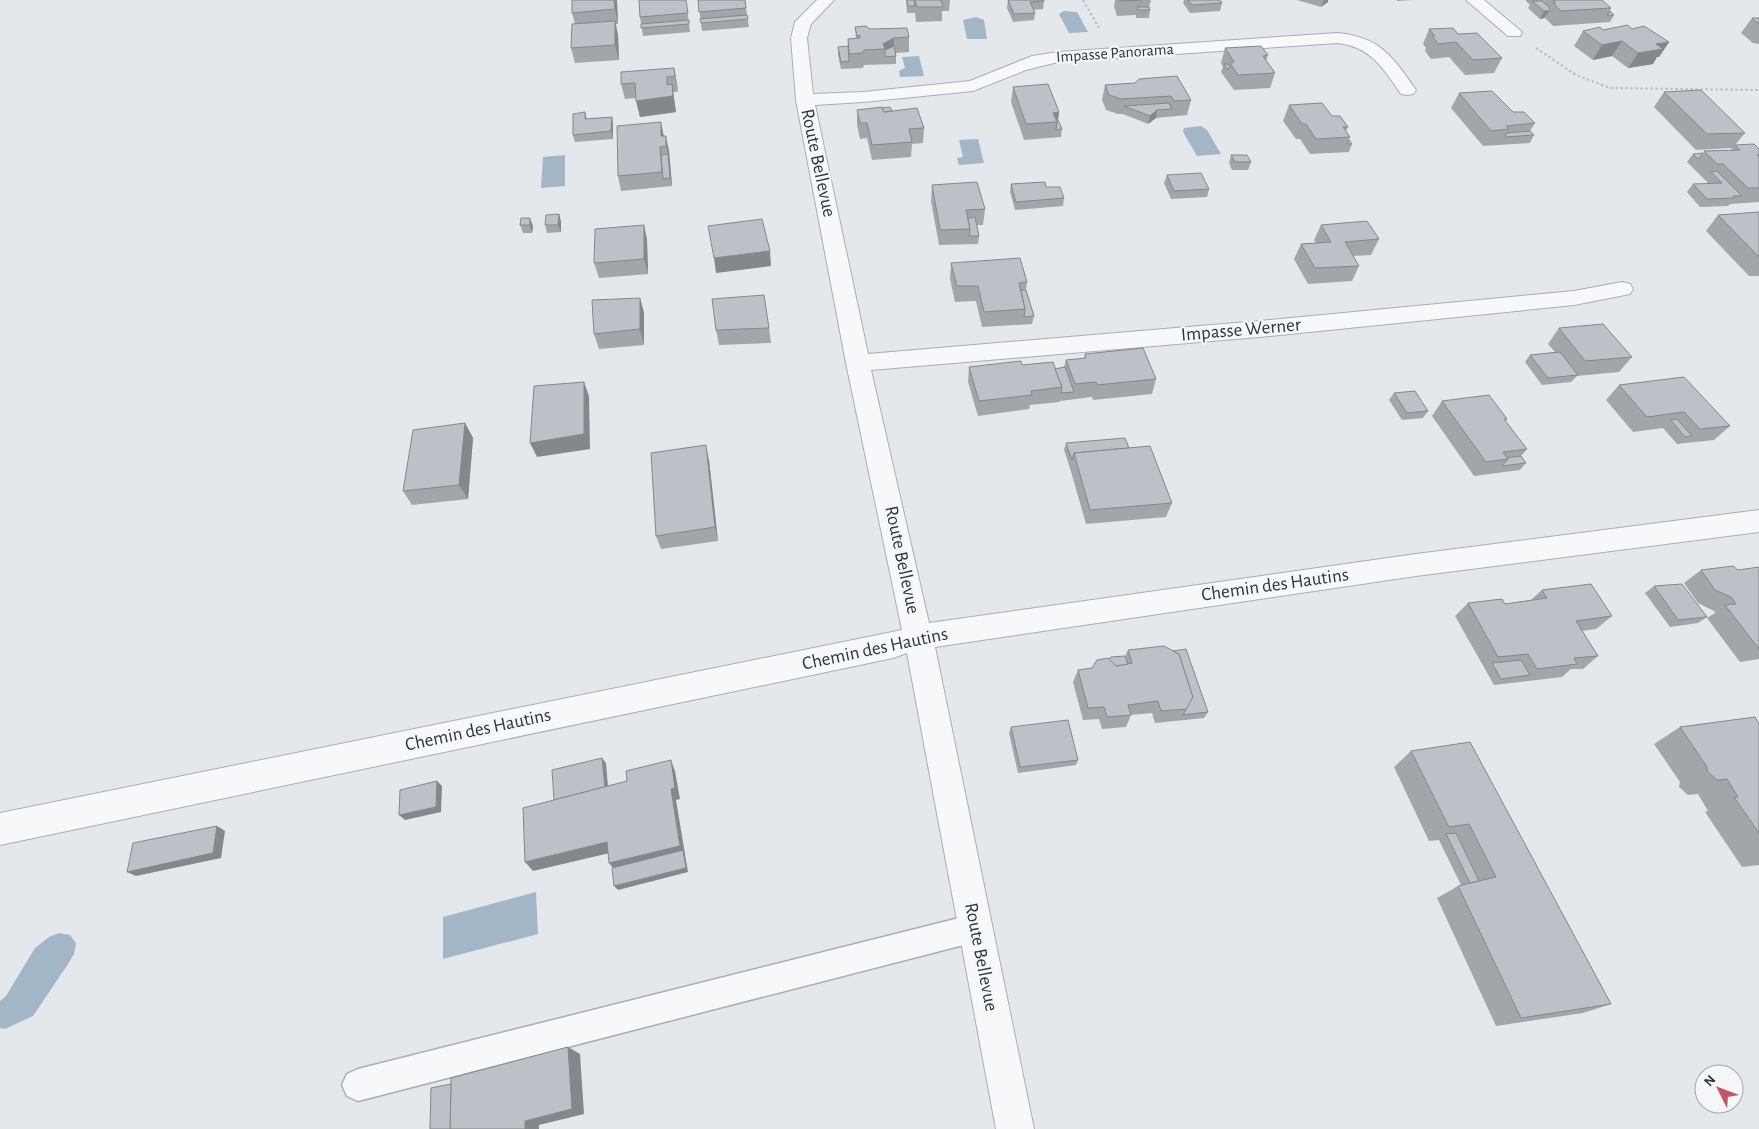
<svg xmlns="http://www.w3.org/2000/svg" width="1759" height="1129" viewBox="0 0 1759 1129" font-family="'Alegreya Sans',sans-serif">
	<rect width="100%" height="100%" fill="#e4e7eb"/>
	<g fill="#a3b6c7">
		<polygon points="1064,11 1077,12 1088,32 1069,33 1059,14"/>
		<polygon points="976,17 984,20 987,39 967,39 963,20"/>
		<polygon points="919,56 924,76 900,77 899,71 905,68 902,57"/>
		<polygon points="1201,126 1207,130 1221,154 1197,156 1183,132 1184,128"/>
		<polygon points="978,139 984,163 959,165 957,158 963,157 959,140"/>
		<polygon points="565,155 565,186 541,188 543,157"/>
		<polygon points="536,892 538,934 443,959 443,917"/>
		<polygon points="59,933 70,935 76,943 74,954 68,964 33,1016 5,1029 0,1028 0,1001 6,996 35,948 49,937"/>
	</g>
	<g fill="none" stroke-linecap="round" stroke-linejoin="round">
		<defs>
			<polygon id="lane" points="975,914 985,918 989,928 985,938 975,942 358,1101 347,1096 342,1085 347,1074 358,1069"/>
			<g id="street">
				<path d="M817 0H834L811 24 807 38 813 94 863 92 970 81 1032 56 1058 52 1338 33C1380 37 1393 57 1416 90L1413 94 1407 95 1401 94C1383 68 1371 47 1338 43L1058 62 1026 70 973 91 863 102 815 105 868 354 1259 321 1574 291 1622 282 1630 284 1633 289 1630 294 1574 305 1259 337 871 370 929 623 1416 554 1759 510V532L1416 576 935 647 1034 1129H996L907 653 893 658 0 845V813L902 630 846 363 796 100 791 38 795 22Z"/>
				<polygon points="1466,0 1484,0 1522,32 1520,36 1508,36"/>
			</g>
		</defs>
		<use href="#lane" stroke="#a9aeb5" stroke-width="3"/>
		<use href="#street" stroke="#a9aeb5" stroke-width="2"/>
		<g stroke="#babec2" stroke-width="2" stroke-dasharray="2.5 2.5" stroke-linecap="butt">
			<polyline points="1083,0 1099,28"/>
			<polyline points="1536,48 1576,75 1610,88 1759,90"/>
		</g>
		<use href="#lane" fill="#f7f8f9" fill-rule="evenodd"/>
		<use href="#street" fill="#f7f8f9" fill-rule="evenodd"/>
	</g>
	<g fill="#a2a6ab">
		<polygon points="686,0 690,32 643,36 640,17"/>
		<polygon points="698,0 746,8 749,27 702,31"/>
		<polygon points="906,0 950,0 949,11 942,11 942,21 916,22 915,13 907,13"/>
		<polygon points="1008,0 1044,1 1043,9 1033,10 1035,13 1034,20 1013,22 1007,8"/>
		<polygon points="1115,0 1151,0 1149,7 1150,10 1149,18 1136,18 1136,15 1117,16 1114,6"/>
		<polygon points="1184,0 1220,0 1222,3 1220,11 1190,13 1183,3"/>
		<polygon points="1297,0 1328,0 1328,2 1321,7"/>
		<polygon points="1396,0 1412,0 1397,1"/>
		<polygon points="1526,0 1602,0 1611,8 1610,11 1614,15 1610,22 1553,26 1545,18 1540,19 1528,8 1530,5 1526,1"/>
		<polygon points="617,2 618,24 616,24 618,36 619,60 575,63 571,48 575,24 572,13"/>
		<polygon points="1752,18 1759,18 1759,44 1753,43 1741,33"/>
		<polygon points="855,27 870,29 909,37 909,52 896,53 896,64 864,65 863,68 841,69 838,55 838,47 848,46 848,39 856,39"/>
		<polygon points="1429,29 1458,34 1492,48 1502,58 1494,73 1465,75 1449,57 1431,59 1425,51 1426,48 1423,44"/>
		<polygon points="1632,29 1669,42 1659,57 1657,57 1653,64 1628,68 1612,56 1593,60 1574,46 1583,31"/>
		<polygon points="1225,48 1268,55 1266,61 1275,73 1270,88 1234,90 1221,72 1223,67 1221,63"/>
		<polygon points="674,68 678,92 673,92 676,112 640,117 636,98 625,99 621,84"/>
		<polygon points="1135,83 1191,100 1187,115 1156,118 1148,124 1123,114 1118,114 1106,110 1102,100 1105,85"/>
		<polygon points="1013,87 1059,112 1058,120 1062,129 1061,137 1024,140 1011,102"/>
		<polygon points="1664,92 1745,133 1735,145 1759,149 1759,202 1730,204 1728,206 1700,207 1687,192 1693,184 1709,184 1687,162 1693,154 1703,154 1704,151 1731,150 1732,148 1696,150 1654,107"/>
		<polygon points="1459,93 1513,112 1535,123 1530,131 1534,135 1530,143 1483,146 1451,108"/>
		<polygon points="1289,105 1332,116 1348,127 1346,131 1350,137 1349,140 1352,144 1349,152 1310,154 1300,139 1296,139 1283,121"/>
		<polygon points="857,110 892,111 924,128 923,143 912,144 911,157 872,160 867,138 860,139 857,125"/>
		<polygon points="585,112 587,119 612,117 613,125 613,139 575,142 573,135"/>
		<polygon points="664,136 669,151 672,186 621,191 618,176"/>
		<polygon points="1231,155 1251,162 1248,170 1232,170 1229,163"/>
		<polygon points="1167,175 1209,189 1207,197 1171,199 1164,183"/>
		<polygon points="1011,184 1046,187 1064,198 1063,206 1015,210 1010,192"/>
		<polygon points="932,185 985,209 983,225 977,225 979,236 978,244 939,245 931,201"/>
		<polygon points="1759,212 1759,276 1749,276 1706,231 1718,215"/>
		<polygon points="559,214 561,222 561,232 547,233 545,225"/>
		<polygon points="521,218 533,226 532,233 523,233 520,225"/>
		<polygon points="644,225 647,240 648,274 599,278 594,263"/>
		<polygon points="1321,225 1379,239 1371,255 1353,256 1359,266 1352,281 1308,284 1294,259 1301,244 1316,243 1314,240"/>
		<polygon points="951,263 1027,282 1026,290 1034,316 1032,324 982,327 976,301 955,302 950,279"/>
		<polygon points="640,298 644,313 644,345 599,349 594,334"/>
		<polygon points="769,328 771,343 719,345 716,330"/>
		<polygon points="1559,328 1632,357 1619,372 1577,376 1571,382 1542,385 1525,362 1530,355 1555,352 1548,344"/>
		<polygon points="1085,354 1156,379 1152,394 1093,400 1092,397 1060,401 1059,402 1030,405 1029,409 978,416 968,382 969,367 1022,365 1055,369 1064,367 1066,360 1084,358"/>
		<polygon points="1619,385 1730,426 1714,440 1677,444 1663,428 1633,432 1606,400"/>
		<polygon points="1394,393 1428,411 1423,418 1402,420 1389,400"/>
		<polygon points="1442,401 1507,419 1505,421 1527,449 1521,456 1526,463 1520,470 1474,476 1432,416"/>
		<polygon points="465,423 473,438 468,499 412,505 403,491"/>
		<polygon points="1066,443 1129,448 1172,503 1166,517 1086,524 1070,468 1064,450"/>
		<polygon points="709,460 718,541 661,549 656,536"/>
		<polygon points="1759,567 1759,659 1740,662 1707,618 1715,613 1714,611 1698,603 1684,583 1701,570 1738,570"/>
		<polygon points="1654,586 1707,617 1698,623 1670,627 1645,593"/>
		<polygon points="1542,590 1612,616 1596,629 1582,631 1598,656 1583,669 1571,669 1562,677 1494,685 1455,616 1468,603 1505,604 1531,600"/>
		<polygon points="1128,650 1208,712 1204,718 1155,723 1152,713 1131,715 1126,727 1102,729 1099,719 1083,720 1073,682 1078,670 1092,668 1109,659 1125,656"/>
		<polygon points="1759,724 1759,865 1742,867 1705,812 1708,811 1698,794 1688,795 1679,787 1680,782 1654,744 1680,727"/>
		<polygon points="1011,727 1078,760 1076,765 1018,773 1009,733"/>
		<polygon points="1411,751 1611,1004 1583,1013 1496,1026 1437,898 1458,886 1461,885 1439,840 1429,841 1394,767"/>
	</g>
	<g fill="#84878b">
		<polygon points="614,0 617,0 617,2 618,24 615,9"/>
		<polygon points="1324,0 1328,0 1328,2 1321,7"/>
		<polygon points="1544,11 1549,11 1544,18 1540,19"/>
		<polygon points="615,21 618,36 619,60 615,45"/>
		<polygon points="894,38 894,53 885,57 885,49 883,44"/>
		<polygon points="1622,41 1612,56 1593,60 1602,45"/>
		<polygon points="1669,42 1659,57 1657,57 1653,64 1628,68 1638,53 1656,44"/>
		<polygon points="674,68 677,83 678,92 675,76"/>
		<polygon points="672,84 676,112 640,117 636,101"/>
		<polygon points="1157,110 1156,118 1148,124 1150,116"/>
		<polygon points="1059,112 1057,127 1057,122 1053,113"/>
		<polygon points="612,117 613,125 613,139 611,131"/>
		<polygon points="661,122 664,137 661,136"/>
		<polygon points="666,136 669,151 670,162 666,146"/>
		<polygon points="668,154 670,162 672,186 670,178"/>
		<polygon points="559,214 561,222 561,232 558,225"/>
		<polygon points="530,218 533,226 532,233 530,225"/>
		<polygon points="644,225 647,240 648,274 644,259"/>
		<polygon points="770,251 771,266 716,273 714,258"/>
		<polygon points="640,298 644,313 644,345 640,329"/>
		<polygon points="584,382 589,396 590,449 537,457 530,443"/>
		<polygon points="465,423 473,438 468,499 459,485"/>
		<polygon points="706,445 709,460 718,541 715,527"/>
		<polygon points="602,758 606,763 609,799 554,806"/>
		<polygon points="671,760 675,771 680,799 676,800 688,872 618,890 614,886 616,872 609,863"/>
		<polygon points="437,781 442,786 441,812 405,820 399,815"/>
		<polygon points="217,826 225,831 221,858 136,876 127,872"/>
		<polygon points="607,842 614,852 533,871 525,862"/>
		<polygon points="568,1047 580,1054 584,1114 539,1125 539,1129 525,1129 525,1121"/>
	</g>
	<g fill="#bcc1c7" stroke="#84878b">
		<polygon points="572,0 614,0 615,9 572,13"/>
		<polygon points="639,0 686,0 688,13 640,17"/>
		<polygon points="698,0 745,0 746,8 699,12"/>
		<polygon points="907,0 914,0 915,6 908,6"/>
		<polygon points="915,0 941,0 943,7 917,7"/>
		<polygon points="1008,0 1044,0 1044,1 1030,2 1035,13 1014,14"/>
		<polygon points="1120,0 1142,0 1120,1"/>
		<polygon points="1188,0 1220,0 1222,3 1192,5"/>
		<polygon points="1553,0 1602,0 1611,8 1561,11 1553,3 1556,3"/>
		<polygon points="1532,1 1542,1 1550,8 1549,11 1544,11"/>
		<polygon points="1137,7 1149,7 1150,10 1138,10"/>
		<polygon points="1610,11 1614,15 1607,15"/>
		<polygon points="747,15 748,19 701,23 700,19"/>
		<polygon points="1752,18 1759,18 1759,24"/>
		<polygon points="689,20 689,24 641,28 641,24"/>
		<polygon points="615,21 615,45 571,48 572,24"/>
		<polygon points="1628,25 1632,29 1644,26 1669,42 1656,44 1663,49 1638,53 1622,41 1602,45 1583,31 1600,27 1603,30"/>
		<polygon points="866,26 870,29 907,28 909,37 894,38 883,44 885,49 864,50 863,53 849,54 848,39 860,38 860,35 857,36 855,27"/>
		<polygon points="1453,28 1458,34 1477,33 1502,58 1473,60 1456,42 1438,44 1432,36 1435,36 1429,29"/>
		<polygon points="848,46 849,61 841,62 838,47"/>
		<polygon points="894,46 896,56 885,57 885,50"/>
		<polygon points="1261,46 1268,55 1263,56 1275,73 1238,75 1230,63 1234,62 1225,48"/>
		<polygon points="1224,64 1228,64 1230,66 1228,70"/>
		<polygon points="674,68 675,76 667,77 667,85 672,84 673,96 636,101 635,83 621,84 621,72"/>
		<polygon points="1177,76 1191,100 1174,101 1171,96 1121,99 1109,95 1105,85 1135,83 1139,79"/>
		<polygon points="1048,84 1059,112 1053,113 1057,122 1026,124 1013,87"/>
		<polygon points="1701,90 1745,133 1707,134 1664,92"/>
		<polygon points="1492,91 1513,112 1524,112 1535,123 1506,126 1509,129 1491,131 1459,93"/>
		<polygon points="1169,103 1172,109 1157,110 1150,116 1124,106"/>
		<polygon points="1322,103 1332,116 1340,116 1348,127 1343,127 1350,137 1316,139 1306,124 1302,124 1289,105"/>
		<polygon points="882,107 884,112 917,108 924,128 909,129 912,142 872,145 867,123 860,123 857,110"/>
		<polygon points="890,107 892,111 884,112 882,108"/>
		<polygon points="585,112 585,119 612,117 611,131 573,135 573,114"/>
		<polygon points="1056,120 1058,120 1062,129 1056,130 1057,122"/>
		<polygon points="661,122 661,136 666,136 666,146 660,147 662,172 618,176 617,126"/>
		<polygon points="1530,131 1534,135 1505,137 1507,133"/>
		<polygon points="1349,140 1352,144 1347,144"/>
		<polygon points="1754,144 1759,149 1759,155 1757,155 1759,157 1759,188 1748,188 1723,164 1717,164 1704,151 1740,150 1735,145"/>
		<polygon points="1703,153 1698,159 1693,154"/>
		<polygon points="668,154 670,178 663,179 661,155"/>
		<polygon points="1231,155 1247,155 1251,162 1235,162"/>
		<polygon points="1717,171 1742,196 1733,196 1734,198 1707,199 1693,184 1722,183 1711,172"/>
		<polygon points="1201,173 1209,189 1174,191 1167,175"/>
		<polygon points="977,182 985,209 966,210 970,229 940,230 932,185"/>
		<polygon points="1045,182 1046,187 1060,187 1064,198 1016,202 1011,184"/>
		<polygon points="1759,212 1759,257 1718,215"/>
		<polygon points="559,214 558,225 545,225 546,215"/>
		<polygon points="975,217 979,236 969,236 970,229 968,218"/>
		<polygon points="521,218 530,218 530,225 520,225"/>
		<polygon points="762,219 770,251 714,258 708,226"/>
		<polygon points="1367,221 1379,239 1345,242 1359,266 1315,268 1301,244 1331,242 1321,225"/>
		<polygon points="644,225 644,259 594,263 595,229"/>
		<polygon points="1020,258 1027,282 1019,283 1025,309 984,312 978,286 957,286 951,263"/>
		<polygon points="1021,290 1026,290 1034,316 1024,317 1025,309"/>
		<polygon points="764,295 769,328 716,330 712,299"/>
		<polygon points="640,298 640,329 594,334 592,300"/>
		<polygon points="1603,324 1632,357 1585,361 1559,328"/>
		<polygon points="1143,348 1156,379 1097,385 1096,382 1075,384 1066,360 1086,358 1085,354"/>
		<polygon points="1560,352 1578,375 1548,378 1530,355"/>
		<polygon points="1021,361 1022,365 1053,362 1062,387 1031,391 1032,395 979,401 969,367"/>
		<polygon points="1065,367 1074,392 1061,393 1062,387 1055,369"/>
		<polygon points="1684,377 1730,426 1700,429 1684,412 1647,417 1619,385"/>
		<polygon points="584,382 584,434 530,443 534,386"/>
		<polygon points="1415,391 1428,411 1407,413 1394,393"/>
		<polygon points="1489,395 1507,419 1504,419 1527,449 1503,452 1508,459 1486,462 1442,401"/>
		<polygon points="1677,419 1692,436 1685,437 1671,420"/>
		<polygon points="465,423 459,485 403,491 413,430"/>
		<polygon points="1125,438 1129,448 1074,453 1072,460 1066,443"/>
		<polygon points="706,445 715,527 656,536 651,453"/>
		<polygon points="1150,446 1172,503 1090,510 1074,453"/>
		<polygon points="1521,456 1526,463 1502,466 1508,459 1507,458"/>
		<polygon points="1733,566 1738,570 1759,567 1759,649 1725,605 1736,604 1731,597 1715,590 1701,570"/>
		<polygon points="1591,584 1612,616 1576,621 1598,656 1574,658 1577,664 1537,669 1528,654 1498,657 1468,603 1502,599 1505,604 1547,598 1542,590"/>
		<polygon points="1682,584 1707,617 1678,620 1654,586"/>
		<polygon points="1164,646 1179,654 1193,697 1187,709 1161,711 1158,701 1128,705 1131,715 1107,717 1104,707 1088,708 1078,670 1092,668 1097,660 1108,658 1116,666 1132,663 1128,650"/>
		<polygon points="1186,649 1208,712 1183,715 1193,697 1179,654 1173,651"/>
		<polygon points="1125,656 1128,664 1116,666 1109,659 1111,657"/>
		<polygon points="1521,660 1530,675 1501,679 1492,663"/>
		<polygon points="1755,717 1759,724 1759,833 1734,797 1738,797 1727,779 1717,780 1707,771 1707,767 1680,727"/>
		<polygon points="1068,720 1078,760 1020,767 1011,727"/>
		<polygon points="1470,742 1611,1004 1521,1018 1458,886 1496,877 1469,824 1449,827 1411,751"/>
		<polygon points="602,758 605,787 554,800 552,770"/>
		<polygon points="671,760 675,788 671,789 680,846 609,863 607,842 525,862 523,808 627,781 626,771"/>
		<polygon points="437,781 436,807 399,815 400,790"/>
		<polygon points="217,826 213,853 127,872 133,843"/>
		<polygon points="1456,833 1479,881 1470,883 1446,834"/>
		<polygon points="683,850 686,868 614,886 612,868"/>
		<polygon points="568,1047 572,1109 525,1121 525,1129 450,1129 451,1078"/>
		<polygon points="451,1084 450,1129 430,1129 431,1088"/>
	</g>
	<g text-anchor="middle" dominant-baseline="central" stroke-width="4.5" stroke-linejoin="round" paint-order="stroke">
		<g font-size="16" fill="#2d3542" stroke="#f4f6f8">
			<text transform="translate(1115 53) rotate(-4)">Impasse Panorama</text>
		</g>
		<g font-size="19" fill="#2d3542" stroke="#f4f6f8">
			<text transform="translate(818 163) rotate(78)">Route Bellevue</text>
			<text transform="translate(1241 330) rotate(-5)">Impasse Werner</text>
			<text transform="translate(902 560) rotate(78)">Route Bellevue</text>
			<text transform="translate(1275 585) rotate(-8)">Chemin des Hautins</text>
			<text transform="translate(875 649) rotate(-12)">Chemin des Hautins</text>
			<text transform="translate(478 730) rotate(-12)">Chemin des Hautins</text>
			<text transform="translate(981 957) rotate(79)">Route Bellevue</text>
		</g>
	</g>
	<g transform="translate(1719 1089) rotate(312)"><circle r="24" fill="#f4f6f8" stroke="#a4a9af"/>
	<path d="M0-4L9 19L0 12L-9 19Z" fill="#c45669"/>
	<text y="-8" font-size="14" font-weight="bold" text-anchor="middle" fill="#2d3542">N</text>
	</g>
</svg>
